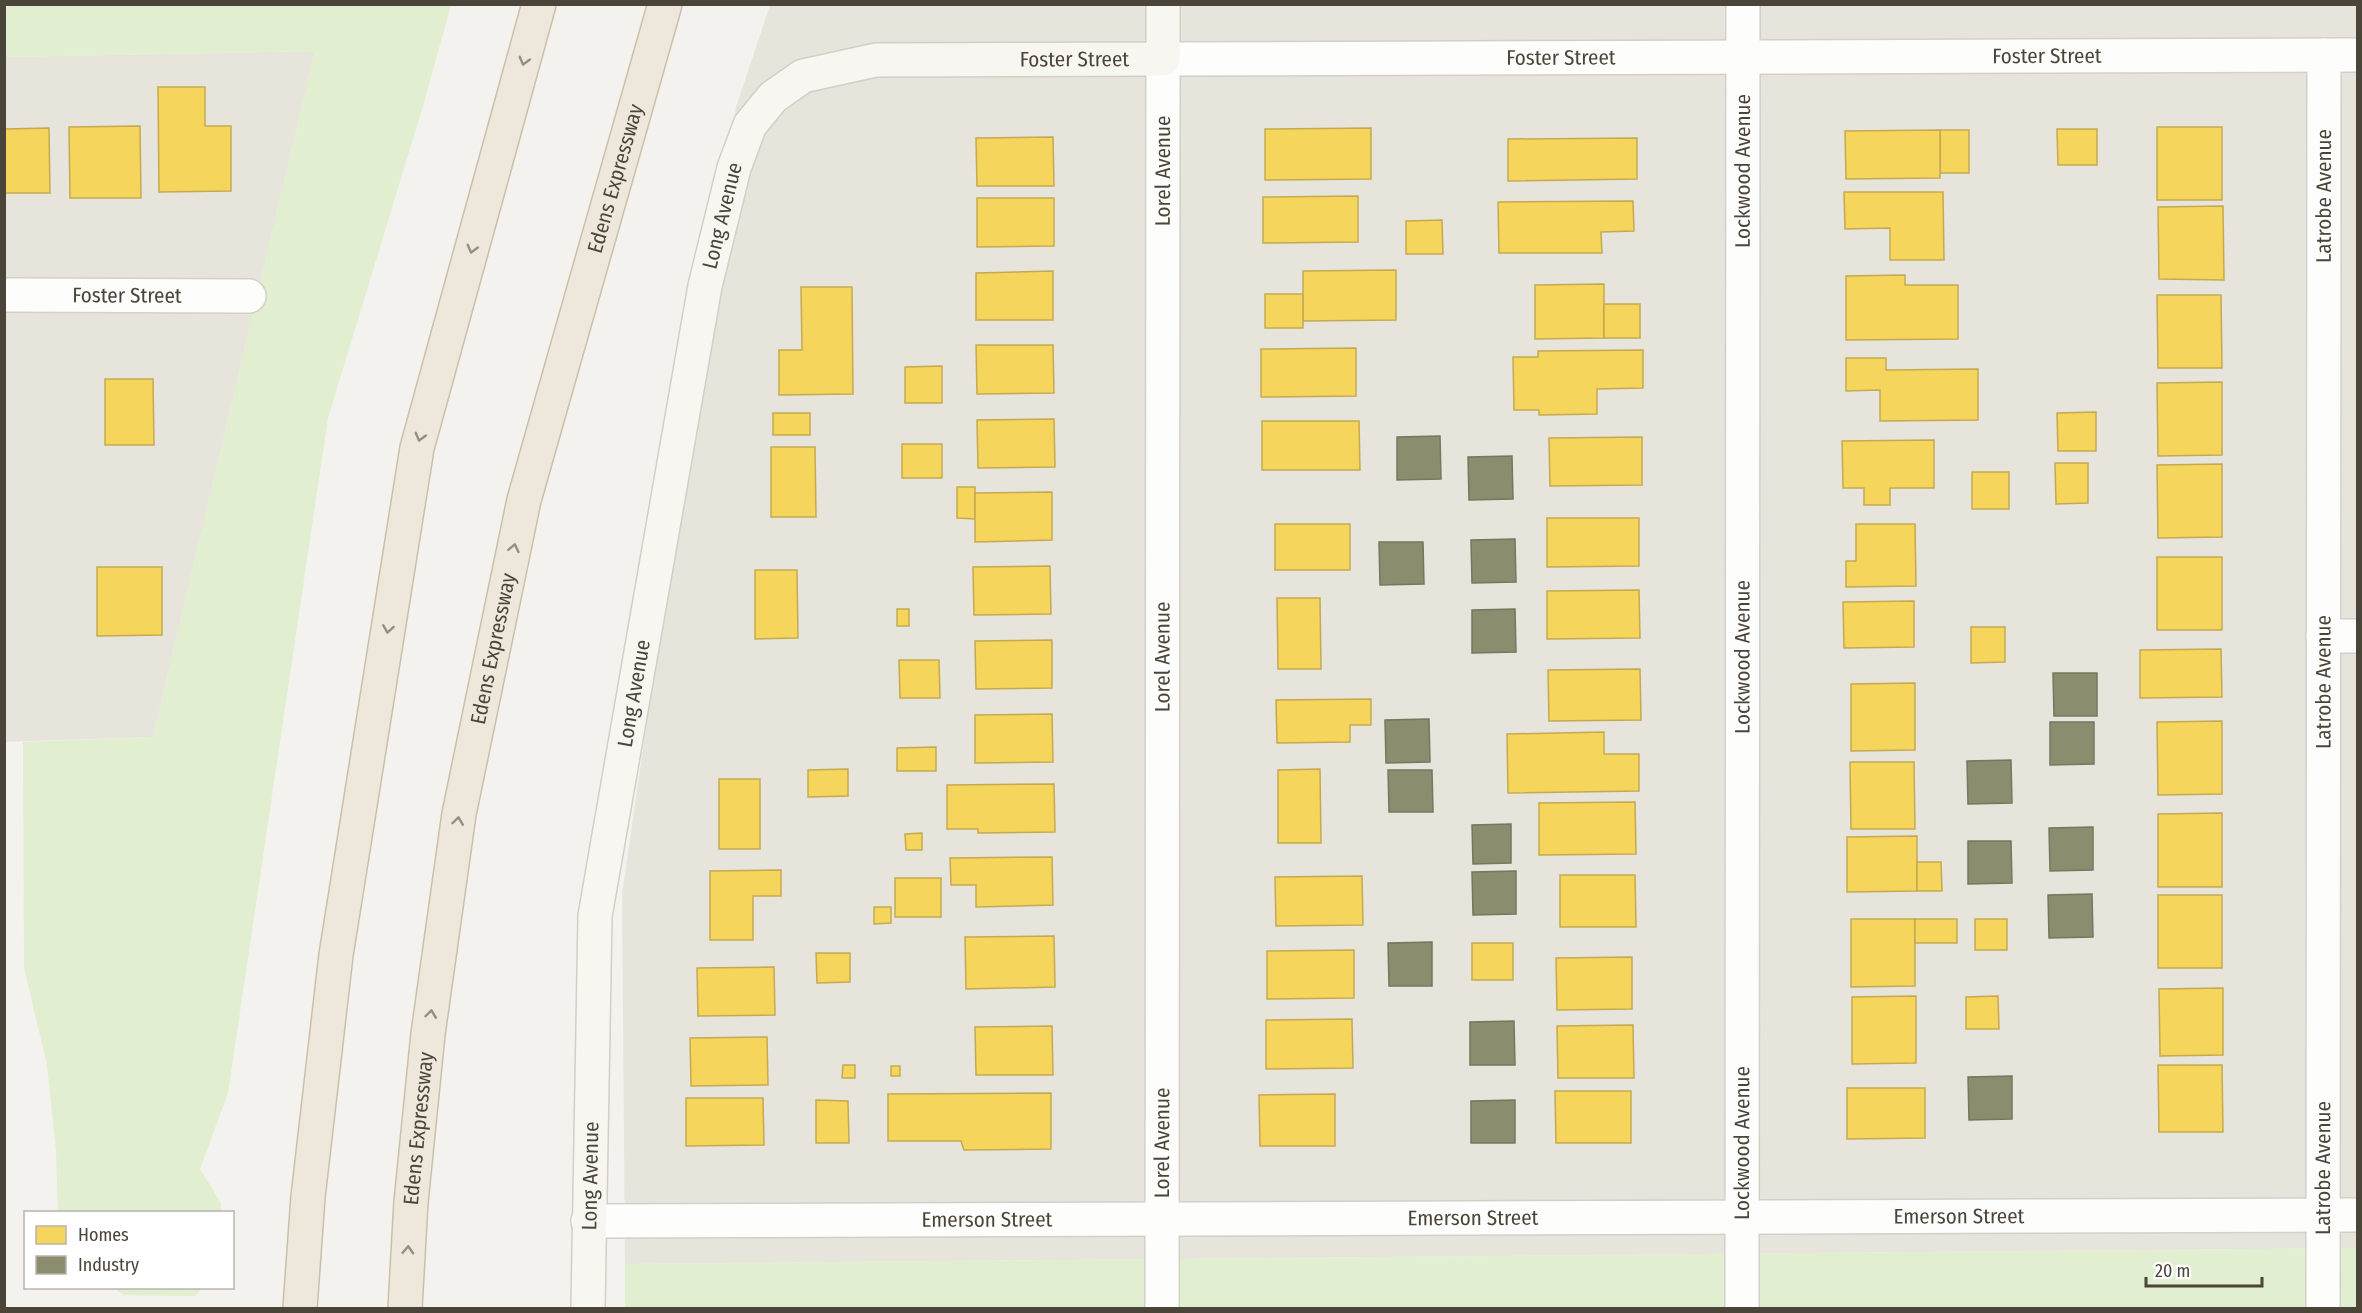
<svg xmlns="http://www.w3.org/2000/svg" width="2362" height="1313" viewBox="0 0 2362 1313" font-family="'Fira Sans Condensed',sans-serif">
	<rect width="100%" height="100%" fill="#f4f2ee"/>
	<g fill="#e7e4dc">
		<polygon points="770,5 2357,5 2357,1248 625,1264 622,894 736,107"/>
		<polygon points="315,51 153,737 5,742 4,57"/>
	</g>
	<g fill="#e1eecf">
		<polygon points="4,5 451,5 423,106 328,418 228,1093 200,1169 221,1203 221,1212 58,1212 56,1151 47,1065 24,968 23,742 153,737 315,51 5,57"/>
		<polygon points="2358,1248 2357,1308 625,1308 625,1264"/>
		<polygon points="114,1288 203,1288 195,1296 124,1295"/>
	</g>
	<g fill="#f6d55c" stroke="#c3aa52" stroke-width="1.5">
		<polygon points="158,87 205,87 205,126 231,126 231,191 159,192"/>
		<polygon points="140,126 141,198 70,198 69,127"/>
		<rect x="2157" y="127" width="65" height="73"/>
		<polygon points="49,128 50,193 4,193 4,129"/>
		<polygon points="1371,128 1371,179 1265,180 1265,129"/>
		<polygon points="2057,129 2097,129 2097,165 2058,165"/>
		<rect x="1940" y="130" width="29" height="43"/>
		<polygon points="1940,130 1940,178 1846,179 1845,131"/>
		<polygon points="1053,137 1054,186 977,186 976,138"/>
		<polygon points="1637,138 1637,179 1508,181 1508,139"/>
		<polygon points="1844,192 1943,192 1944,260 1890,260 1890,228 1845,229"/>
		<polygon points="1358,196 1358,242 1263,243 1263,197"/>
		<polygon points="977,198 1054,198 1054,246 977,247"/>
		<polygon points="1633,201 1634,231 1601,232 1602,253 1499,253 1498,202"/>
		<polygon points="2223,206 2224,280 2159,279 2158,207"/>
		<polygon points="1442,220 1443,254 1406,254 1406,221"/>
		<polygon points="1396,270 1396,320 1303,321 1303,271"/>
		<polygon points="1053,271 1053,320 976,320 976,273"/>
		<polygon points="1905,275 1905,285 1958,285 1958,339 1846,340 1846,276"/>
		<polygon points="1604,284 1604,338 1535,339 1535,285"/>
		<polygon points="801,287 852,287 853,394 779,395 779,350 802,350"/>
		<rect x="1265" y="294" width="38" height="34"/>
		<polygon points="2157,295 2221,295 2222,368 2158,368"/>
		<rect x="1604" y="304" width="36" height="34"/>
		<polygon points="976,345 1053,345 1054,393 977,394"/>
		<polygon points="1356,348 1356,396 1261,397 1261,349"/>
		<polygon points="1643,350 1643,388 1597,389 1597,414 1539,415 1539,410 1514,410 1513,357 1538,357 1538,351"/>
		<polygon points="1846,358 1886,358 1886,370 1978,369 1978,420 1880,421 1880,390 1846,391"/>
		<polygon points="942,366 942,403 905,403 905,367"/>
		<polygon points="105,379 153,379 154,445 105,445"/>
		<polygon points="2222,382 2222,455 2158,456 2157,383"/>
		<polygon points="2096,412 2096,451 2058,451 2057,413"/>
		<rect x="773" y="413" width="37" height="22"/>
		<polygon points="1054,419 1055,467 978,468 977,420"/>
		<polygon points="1262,421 1359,421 1360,470 1262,470"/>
		<polygon points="1642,437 1642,485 1550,486 1549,438"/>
		<polygon points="1934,440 1934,488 1890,488 1890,505 1864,505 1864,488 1843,488 1842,441"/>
		<rect x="902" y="444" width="40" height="34"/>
		<polygon points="771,447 815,447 816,517 771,517"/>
		<polygon points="2055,463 2088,463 2088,503 2056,504"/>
		<polygon points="2222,464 2222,537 2158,538 2157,465"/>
		<rect x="1972" y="472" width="37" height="37"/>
		<polygon points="957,487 975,487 975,519 957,518"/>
		<polygon points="1052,492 1052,540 975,542 975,493"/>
		<polygon points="1547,518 1639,518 1639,566 1547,567"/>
		<rect x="1275" y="524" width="75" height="46"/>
		<polygon points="1856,524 1915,524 1916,586 1846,587 1846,561 1856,561"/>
		<rect x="2157" y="557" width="65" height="73"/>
		<polygon points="1050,566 1051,614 974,615 973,567"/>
		<polygon points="97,567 162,567 162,635 97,636"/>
		<polygon points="755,570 797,570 798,638 755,639"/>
		<polygon points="1639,590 1640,638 1547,639 1547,591"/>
		<polygon points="1277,598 1320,598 1321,669 1278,669"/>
		<polygon points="1914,601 1914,647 1844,648 1843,602"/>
		<rect x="897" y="609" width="12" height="17"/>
		<polygon points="1971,627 2005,627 2005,662 1971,663"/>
		<polygon points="1052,640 1052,688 976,689 975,641"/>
		<polygon points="2221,649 2222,697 2140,698 2140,650"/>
		<polygon points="899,660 939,660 940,698 900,698"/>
		<polygon points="1640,669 1641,720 1549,721 1548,670"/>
		<polygon points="1915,683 1915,750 1851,751 1851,684"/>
		<polygon points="1371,699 1371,725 1350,725 1350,742 1277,743 1276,700"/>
		<polygon points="1052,714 1053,762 975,763 975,715"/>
		<polygon points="2222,721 2222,794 2158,795 2157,722"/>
		<polygon points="1604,732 1604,754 1639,754 1639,791 1508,793 1507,734"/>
		<polygon points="936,747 936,771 897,771 897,748"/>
		<polygon points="1850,762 1914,762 1915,829 1851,829"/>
		<polygon points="848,769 848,796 808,797 808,770"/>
		<polygon points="1320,769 1321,843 1278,843 1278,770"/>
		<rect x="719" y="779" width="41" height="70"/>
		<polygon points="1054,784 1055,832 978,833 978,829 947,829 947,785"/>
		<polygon points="1635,802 1636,854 1539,855 1539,803"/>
		<polygon points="2222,813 2222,887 2158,887 2158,814"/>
		<polygon points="922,833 922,850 906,850 905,834"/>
		<polygon points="1917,836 1917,891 1847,892 1847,837"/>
		<polygon points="1052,857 1053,905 976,907 976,885 951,885 950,858"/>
		<polygon points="1917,862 1941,862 1942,891 1917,891"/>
		<polygon points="781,870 781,896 753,896 753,940 710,940 710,871"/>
		<polygon points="1560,875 1635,875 1636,927 1560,927"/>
		<polygon points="1362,876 1363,925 1276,926 1275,877"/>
		<rect x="895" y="878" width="46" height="39"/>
		<rect x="2158" y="895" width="64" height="73"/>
		<polygon points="874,907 891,907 891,923 874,924"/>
		<polygon points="1851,919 1915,919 1915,986 1851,987"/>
		<rect x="1915" y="919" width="42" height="24"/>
		<rect x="1975" y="919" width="32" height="31"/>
		<polygon points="1054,936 1055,987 966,989 965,937"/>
		<rect x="1472" y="943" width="41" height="37"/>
		<polygon points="1354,950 1354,998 1267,999 1267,951"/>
		<polygon points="816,953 850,953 850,982 817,983"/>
		<polygon points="1632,957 1632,1009 1557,1010 1556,958"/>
		<polygon points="774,967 775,1015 698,1016 697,968"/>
		<polygon points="2223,988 2223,1055 2160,1056 2159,989"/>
		<polygon points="1916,996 1916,1063 1852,1064 1852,997"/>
		<polygon points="1998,996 1999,1029 1966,1029 1966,997"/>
		<polygon points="1352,1019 1353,1068 1266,1069 1266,1020"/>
		<polygon points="1633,1025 1634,1078 1558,1078 1557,1026"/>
		<polygon points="1052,1026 1053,1075 976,1075 975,1027"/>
		<polygon points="767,1037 768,1085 691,1086 690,1038"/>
		<polygon points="843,1065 855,1065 855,1078 842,1078"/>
		<polygon points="2158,1065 2222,1065 2223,1132 2159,1132"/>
		<rect x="891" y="1066" width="9" height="10"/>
		<polygon points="1847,1088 1925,1088 1925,1138 1847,1139"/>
		<polygon points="1555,1091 1631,1091 1631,1143 1556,1143"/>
		<polygon points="1051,1093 1051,1149 964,1150 961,1141 888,1141 888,1094"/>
		<polygon points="1335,1094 1335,1146 1260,1146 1259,1095"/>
		<polygon points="686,1098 763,1098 764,1145 686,1146"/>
		<polygon points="816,1100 848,1101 849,1143 816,1143"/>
	</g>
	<g fill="#8c8c6e" stroke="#78765e" stroke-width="1.5">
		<polygon points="1440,436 1441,479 1397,480 1397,437"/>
		<polygon points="1512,456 1513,499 1469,500 1468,457"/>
		<polygon points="1515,539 1516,582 1472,583 1471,540"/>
		<polygon points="1379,542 1423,542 1424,584 1380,585"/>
		<polygon points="1515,609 1516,652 1472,653 1472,610"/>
		<polygon points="2053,673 2097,673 2097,716 2054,716"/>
		<polygon points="1429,719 1430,762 1386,763 1385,720"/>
		<polygon points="2050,722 2094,722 2094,764 2050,765"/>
		<polygon points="2011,760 2012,803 1968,804 1967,761"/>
		<polygon points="1388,770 1432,770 1433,812 1389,812"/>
		<polygon points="1511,824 1511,863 1473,864 1472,825"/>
		<polygon points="2093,827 2093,870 2050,871 2049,828"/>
		<polygon points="1968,841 2011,841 2012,883 1968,884"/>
		<polygon points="1516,871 1516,914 1473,915 1472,872"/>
		<polygon points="2092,894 2093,937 2049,938 2048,895"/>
		<polygon points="1432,942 1432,986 1389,986 1388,943"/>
		<polygon points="1514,1021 1515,1065 1470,1065 1470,1022"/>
		<polygon points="2012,1076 2012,1119 1969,1120 1968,1077"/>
		<polygon points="1515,1100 1515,1143 1471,1143 1471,1101"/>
	</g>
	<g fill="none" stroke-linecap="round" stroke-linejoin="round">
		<defs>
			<g id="street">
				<path id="s1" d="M4 295 249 296"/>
				<polyline points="2323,636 2358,636"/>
				<path id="s2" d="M588 1221 2358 1215"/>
				<path id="s3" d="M1162 1308 1163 59 2358 55"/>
				<path id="s4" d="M1742 1308 1743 4"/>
				<path id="s5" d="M2323 1308 2324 55"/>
			</g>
			<g id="secondary">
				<path id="s6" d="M588 1308 595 916 705 286 734 168 750 125 773 97 803 76 876 60 1163 59V4"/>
			</g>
			<g id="highway">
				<polyline points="300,1308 308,1197 336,955 417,448 539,4"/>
				<path id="s7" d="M405 1308 411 1202 428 1034 459 814 524 500 665 4"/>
			</g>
		</defs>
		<use href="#street" stroke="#d2d0cb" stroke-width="36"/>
		<use href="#secondary" stroke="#d3cfc5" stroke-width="36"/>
		<use href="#highway" stroke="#ccbfa9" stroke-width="36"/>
		<use href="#street" stroke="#fdfdfc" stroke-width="33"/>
		<use href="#secondary" stroke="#f7f6f1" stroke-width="33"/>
		<use href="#highway" stroke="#ede8db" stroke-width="33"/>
	</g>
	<defs><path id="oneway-chevron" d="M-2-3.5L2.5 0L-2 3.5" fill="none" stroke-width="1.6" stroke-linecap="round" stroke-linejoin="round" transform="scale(1.5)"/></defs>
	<g stroke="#948e82">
		<use href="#oneway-chevron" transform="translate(524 61) rotate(105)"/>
		<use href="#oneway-chevron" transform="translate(472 249) rotate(105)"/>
		<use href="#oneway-chevron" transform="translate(420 437) rotate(105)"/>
		<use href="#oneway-chevron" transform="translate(514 548) rotate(-78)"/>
		<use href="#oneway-chevron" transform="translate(388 629) rotate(99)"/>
		<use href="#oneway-chevron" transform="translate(458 821) rotate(-82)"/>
		<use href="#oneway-chevron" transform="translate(431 1014) rotate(-82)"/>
		<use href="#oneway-chevron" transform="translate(408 1250) rotate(-87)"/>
	</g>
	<g text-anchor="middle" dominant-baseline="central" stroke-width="6" stroke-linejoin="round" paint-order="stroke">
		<g font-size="21" fill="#4b4439" stroke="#fff">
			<text stroke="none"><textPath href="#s3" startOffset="2133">Foster Street</textPath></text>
			<text stroke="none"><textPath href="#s3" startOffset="1647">Foster Street</textPath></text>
			<text stroke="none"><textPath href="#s6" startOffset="1545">Foster Street</textPath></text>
			<text stroke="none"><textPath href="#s3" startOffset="1137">Lorel Avenue</textPath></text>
			<text stroke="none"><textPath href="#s4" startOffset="1137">Lockwood Avenue</textPath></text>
			<text stroke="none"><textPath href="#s7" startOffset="1152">Edens Expressway</textPath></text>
			<text stroke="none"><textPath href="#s5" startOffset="1112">Latrobe Avenue</textPath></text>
			<text stroke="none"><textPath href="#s6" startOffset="1104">Long Avenue</textPath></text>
			<text stroke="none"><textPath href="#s1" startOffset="123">Foster Street</textPath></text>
			<text stroke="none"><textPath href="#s7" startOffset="666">Edens Expressway</textPath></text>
			<text stroke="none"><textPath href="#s3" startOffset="651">Lorel Avenue</textPath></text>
			<text stroke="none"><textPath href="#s4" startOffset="651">Lockwood Avenue</textPath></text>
			<text stroke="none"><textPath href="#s5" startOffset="626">Latrobe Avenue</textPath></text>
			<text stroke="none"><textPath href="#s6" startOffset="618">Long Avenue</textPath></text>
			<text stroke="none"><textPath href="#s7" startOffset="180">Edens Expressway</textPath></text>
			<text stroke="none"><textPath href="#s3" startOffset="165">Lorel Avenue</textPath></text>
			<text stroke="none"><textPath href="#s4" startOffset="165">Lockwood Avenue</textPath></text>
			<text stroke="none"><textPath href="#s5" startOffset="140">Latrobe Avenue</textPath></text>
			<text stroke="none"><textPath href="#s6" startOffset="132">Long Avenue</textPath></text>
			<text stroke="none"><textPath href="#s2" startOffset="1371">Emerson Street</textPath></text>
			<text stroke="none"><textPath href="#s2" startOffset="885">Emerson Street</textPath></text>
			<text stroke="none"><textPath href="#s2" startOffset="399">Emerson Street</textPath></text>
		</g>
	</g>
	<rect width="2362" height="1313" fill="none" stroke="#4b4439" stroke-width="12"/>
	<rect x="24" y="1211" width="210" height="78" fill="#ffffff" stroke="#b7b4b0" stroke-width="1.5"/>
	<rect x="36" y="1226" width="30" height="18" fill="#f6d55c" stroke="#b7b4b0" stroke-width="1.5"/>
	<text x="78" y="1241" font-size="18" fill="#4b4439">Homes</text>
	<rect x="36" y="1256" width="30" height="18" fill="#8c8c6e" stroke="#b7b4b0" stroke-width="1.5"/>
	<text x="78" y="1271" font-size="18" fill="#4b4439">Industry</text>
	<path d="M2146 1277v9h116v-9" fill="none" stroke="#4b4439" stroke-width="3"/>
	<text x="2155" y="1277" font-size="18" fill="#4b4439" stroke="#ffffff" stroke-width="4.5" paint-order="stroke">20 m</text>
</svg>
